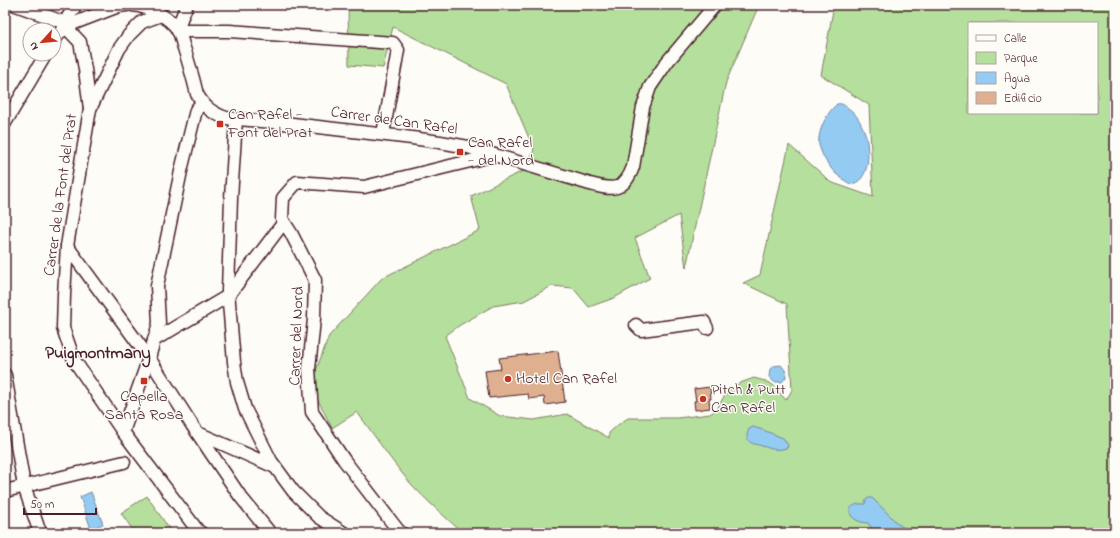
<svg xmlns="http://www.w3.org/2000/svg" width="1120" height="538" viewBox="0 0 1120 538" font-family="'Indie Flower',sans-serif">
	<rect width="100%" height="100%" fill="#fdfcf7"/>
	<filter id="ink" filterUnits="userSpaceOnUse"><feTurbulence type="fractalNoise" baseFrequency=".025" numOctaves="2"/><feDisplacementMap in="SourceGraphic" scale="8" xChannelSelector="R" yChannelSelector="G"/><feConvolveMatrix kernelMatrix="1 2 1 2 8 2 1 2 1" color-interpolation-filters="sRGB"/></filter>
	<g filter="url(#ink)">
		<g fill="#b5df9c" stroke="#807f64" fill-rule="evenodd">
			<path d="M348 5H759L726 82 686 268 679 215 635 238 650 278 614 298 589 307 573 288 552 286 524 301 493 306 460 325 445 336 470 398 500 416 534 420 567 414 609 438V433L619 424 628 418H677L710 414 717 409 723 398 729 390 740 383 754 378 765 381 773 385 786 400 792 390 787 304 743 283 760 275 789 145 822 174 830 182 873 197 869 105 821 75 834 5H1115V533H463C445 517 427 501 411 484 391 461 375 436 357 412L332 428 317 398 315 373 329 336 382 278 480 230 471 196 525 170 534 150 506 84 393 27 383 68 349 65ZM969 23H1097V113H969Z"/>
			<polygon points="147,496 172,533 135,533 121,513"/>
		</g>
		<g fill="#94cbf3" stroke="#7686a3">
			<path d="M837 104C842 103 844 105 848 108 857 114 861 123 865 133 869 146 871 174 857 182 856 183 854 184 852 184 846 183 841 177 836 174 833 171 831 168 828 164 824 159 821 152 819 145 817 132 827 112 837 104Z"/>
			<polygon points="781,365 785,370 786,377 782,382 774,382 769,377 770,369 774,366"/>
			<path d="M753 427 763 430 783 438 788 445 787 448C776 451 772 449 762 446 752 443 743 443 749 429Z"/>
			<polygon points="91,492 103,524 91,529 80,497"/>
			<path d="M868 498H872C881 506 889 515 897 523 902 528 909 529 914 533H880L873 530 868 523C846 522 843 502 865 504L866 500Z"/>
		</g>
		<g fill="#dfb090" stroke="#4a1f2b">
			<polygon points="558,351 565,402 545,405 544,397 529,399 528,394 489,398 485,371 501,369 499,358"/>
			<polygon points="710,387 711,399 709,399 710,408 695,410 694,401 696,401 694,389"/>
		</g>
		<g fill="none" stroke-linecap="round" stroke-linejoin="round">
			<defs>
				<g id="minor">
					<polyline points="16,5 60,21 80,42 85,69 90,109"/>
					<path d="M132 5C147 6 170 17 178 30 181 35 182 43 184 48 189 63 193 78 197 94 204 107 212 113 226 118L284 123 412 138 440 142 468 147 590 184C612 190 624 192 633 167L643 107 650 87 667 62 715 5"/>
					<polyline points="161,15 142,22 129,35 119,49 90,109 67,246 64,295 63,328 74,360 123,432 198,531 201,533"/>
					<polyline points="66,27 68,17 76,5"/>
					<polyline points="178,31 229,31 393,43 398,50 383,134"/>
					<polyline points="178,31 181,19 187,5"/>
					<path d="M54 41C59 33 63 28 72 24L119 6 127 5"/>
					<polyline points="236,120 231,198 228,291 234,362 237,382 245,409 271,461 293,491 319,517 344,533"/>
					<polyline points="5,123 46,54"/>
					<polyline points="67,246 149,358 192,425 240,496 270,533"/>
					<polyline points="636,325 641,330 704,322 707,328"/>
					<polyline points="154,340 228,296 284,222"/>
					<polyline points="5,375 24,486 38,527 41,533"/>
					<polyline points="123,432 149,358 159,323 157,286 181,171 196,110 202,103"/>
					<polyline points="198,433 275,467"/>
					<polyline points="5,491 124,462"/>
					<polyline points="401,533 397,529 344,460 312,412 309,369 314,319 315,280 291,233 282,219 283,198 297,182 364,187 495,155"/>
				</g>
			</defs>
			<use href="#minor" stroke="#4a1f2b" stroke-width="15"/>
			<use href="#minor" stroke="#fdfcf7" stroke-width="12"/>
		</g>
	</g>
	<g fill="#c8321e" stroke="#fdfcf7" stroke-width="1.5">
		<rect x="216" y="120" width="8" height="8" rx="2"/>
		<rect x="456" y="148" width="8" height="8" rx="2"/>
		<circle cx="508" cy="379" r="4"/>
		<rect x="140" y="377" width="8" height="8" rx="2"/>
		<circle cx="703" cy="399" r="4"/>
	</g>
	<g text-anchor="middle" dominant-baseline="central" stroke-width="3" stroke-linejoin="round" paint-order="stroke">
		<g font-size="16" fill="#4a1f2b" stroke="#fdfcf7" text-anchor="start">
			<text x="228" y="115">Can Rafel -<tspan x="228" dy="18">Font del Prat</tspan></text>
			<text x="468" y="143">Can Rafel<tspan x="468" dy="18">- del Nord</tspan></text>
			<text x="516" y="379">Hotel Can Rafel</text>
			<text x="711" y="390">Pitch &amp; Putt<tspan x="711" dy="18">Can Rafel</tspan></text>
			<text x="144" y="397" text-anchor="middle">Capella<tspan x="144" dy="18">Santa Rosa</tspan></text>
		</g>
		<g font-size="16" fill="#4a1f2b" stroke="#fdfcf7">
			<text transform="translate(394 121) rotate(8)">Carrer de Can Rafel</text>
			<text transform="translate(61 195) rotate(-82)">Carrer de la Font del Prat</text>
			<text transform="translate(297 336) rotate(-88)">Carrer del Nord</text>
		</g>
		<g font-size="17" font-weight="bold" fill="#4a1f2b" stroke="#fdfcf7">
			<text x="98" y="353">Puigmontmany</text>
		</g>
	</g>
	<rect width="1120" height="538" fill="none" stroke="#fdfcf7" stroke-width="20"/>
	<rect x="10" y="10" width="1100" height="518" fill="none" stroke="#4a1f2b" stroke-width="1.5" filter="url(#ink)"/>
	<rect x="968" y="22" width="130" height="92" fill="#fdfcf7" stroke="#b5a4a5"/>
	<rect x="976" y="35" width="20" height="6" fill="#fdfcf7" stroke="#b5a4a5"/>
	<text x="1004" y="42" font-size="12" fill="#4a1f2b">Calle</text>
	<rect x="976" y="52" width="20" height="12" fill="#b5df9c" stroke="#b5a4a5"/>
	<text x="1004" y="62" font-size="12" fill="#4a1f2b">Parque</text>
	<rect x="976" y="72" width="20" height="12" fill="#94cbf3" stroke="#b5a4a5"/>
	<text x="1004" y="82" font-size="12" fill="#4a1f2b">Agua</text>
	<rect x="976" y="92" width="20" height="12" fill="#dfb090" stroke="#b5a4a5"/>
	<text x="1004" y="102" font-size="12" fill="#4a1f2b">Edificio</text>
	<g transform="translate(42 42) rotate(243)"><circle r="19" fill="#fdfcf7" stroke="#b5a4a5"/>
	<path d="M0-3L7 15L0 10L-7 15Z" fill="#c8321e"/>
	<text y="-6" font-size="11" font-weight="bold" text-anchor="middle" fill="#4a1f2b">N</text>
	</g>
	<path d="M24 508v6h72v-6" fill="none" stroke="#4a1f2b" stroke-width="2"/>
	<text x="30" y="508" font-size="12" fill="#4a1f2b" stroke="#fdfcf7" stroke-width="3" paint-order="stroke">50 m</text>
</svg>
